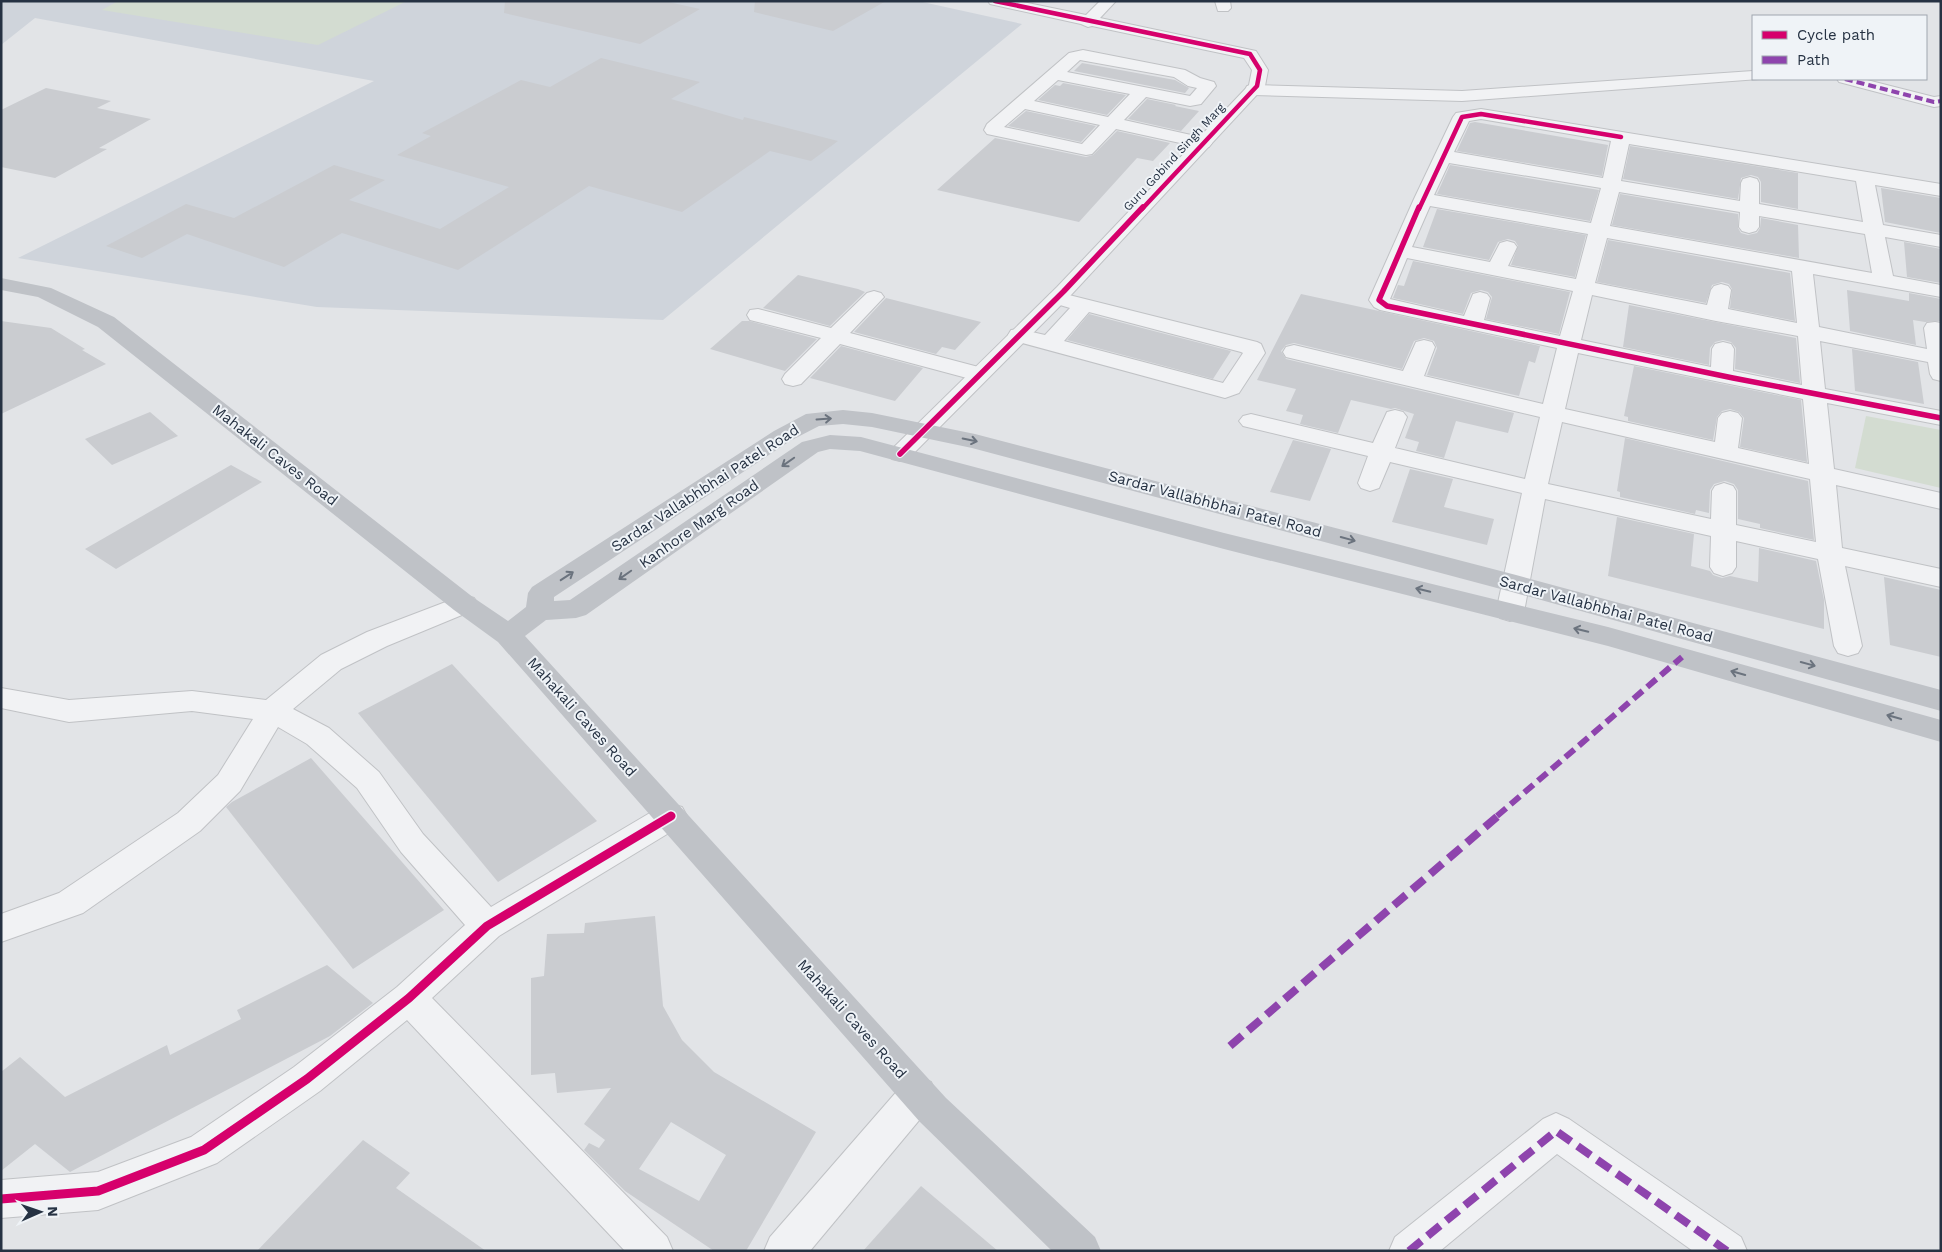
<svg xmlns="http://www.w3.org/2000/svg" width="1942" height="1252" viewBox="0 0 1942 1252" font-family="'Work Sans',sans-serif">
	<rect width="100%" height="100%" fill="#e2e4e7"/>
	<polygon fill="#cfd4db" points="1,1 918,1 1022,24 663,320 317,307 18,258 374,81 35,18 1,45"/>
	<g fill="#d3dcd1">
		<polygon points="118,1 407,1 318,45 102,10"/>
		<polygon points="1866,416 1941,430 1941,488 1855,468"/>
	</g>
	<g fill="#caccd0" fill-rule="evenodd">
		<polygon points="505,1 664,1 700,9 640,44 504,13"/>
		<polygon points="755,1 886,1 833,31 754,12"/>
		<polygon points="601,58 700,82 671,99 743,120 744,117 838,141 811,161 770,151 682,212 589,186 458,270 342,233 284,267 187,234 142,258 106,246 186,204 234,218 334,165 385,180 349,200 440,229 509,187 397,155 431,136 422,133 521,80 550,87"/>
		<polygon points="1082,63 1175,80 1189,88 1185,93 1074,71"/>
		<polygon points="1063,83 1126,95 1107,115 1038,100 1055,85 1060,86"/>
		<polygon points="46,88 111,101 97,108 151,119 99,148 107,149 55,178 1,167 1,110"/>
		<polygon points="1147,99 1176,105 1175,106 1199,111 1181,131 1128,119"/>
		<polygon points="1026,111 1096,126 1081,142 1008,126"/>
		<polygon points="1475,122 1608,145 1602,176 1457,151 1470,123"/>
		<polygon points="1117,131 1170,143 1153,161 1137,158 1079,222 937,190 995,138 1086,157 1093,155"/>
		<polygon points="1630,146 1798,173 1798,209 1761,202 1761,182 1758,177 1751,175 1741,178 1738,199 1623,179"/>
		<polygon points="1450,165 1599,190 1590,221 1437,194"/>
		<polygon points="1881,188 1941,198 1941,233 1885,222"/>
		<polygon points="1620,194 1738,214 1738,228 1741,233 1748,235 1757,233 1760,228 1761,218 1798,225 1799,258 1612,225"/>
		<polygon points="1437,209 1586,235 1575,277 1511,265 1518,246 1515,241 1508,239 1498,242 1489,260 1423,247"/>
		<polygon points="1608,240 1790,273 1795,321 1730,308 1732,289 1729,284 1722,282 1712,285 1706,303 1597,282"/>
		<polygon points="1904,242 1941,249 1941,283 1907,277"/>
		<polygon points="1413,261 1570,292 1559,334 1486,319 1492,297 1488,292 1481,290 1471,293 1463,314 1393,298 1398,285 1404,286"/>
		<polygon points="798,275 858,289 865,292 830,326 763,308"/>
		<polygon points="1847,290 1909,301 1909,293 1941,299 1941,321 1925,322 1913,320 1916,345 1850,331"/>
		<polygon points="1301,294 1540,346 1535,363 1529,361 1519,396 1427,375 1437,348 1434,341 1424,338 1414,341 1402,369 1294,343 1286,345 1281,351 1286,359 1514,413 1508,433 1456,421 1444,458 1416,451 1419,442 1405,438 1414,414 1395,408 1391,409 1351,400 1338,433 1300,424 1303,415 1286,411 1296,389 1257,380"/>
		<polygon points="886,298 981,322 955,350 942,347 936,354 854,332"/>
		<polygon points="1629,305 1796,338 1800,383 1735,369 1736,348 1731,342 1723,340 1715,342 1710,348 1709,365 1623,347"/>
		<polygon points="1089,314 1146,329 1231,351 1213,379 1067,340"/>
		<polygon points="1,321 51,328 85,349 82,350 106,364 1,414"/>
		<polygon points="742,321 749,321 817,339 785,371 710,349"/>
		<polygon points="841,346 923,368 895,401 810,378"/>
		<polygon points="1852,349 1918,362 1924,404 1855,391"/>
		<polygon points="1634,366 1801,400 1807,462 1740,447 1744,418 1739,412 1730,409 1722,411 1717,417 1713,440 1628,421 1628,417 1624,416"/>
		<polygon points="150,412 178,436 112,465 85,439"/>
		<polygon points="1625,438 1808,481 1814,540 1760,528 1760,524 1738,519 1738,490 1734,484 1725,481 1714,484 1710,490 1709,513 1696,510 1695,514 1620,497 1620,492 1617,491"/>
		<polygon points="1293,440 1331,449 1310,501 1270,492"/>
		<polygon points="231,465 262,482 116,569 85,549"/>
		<polygon points="1410,469 1453,479 1444,507 1494,519 1487,545 1392,522"/>
		<polygon points="1617,517 1694,534 1691,566 1710,571 1713,575 1722,578 1730,576 1758,582 1759,548 1816,561 1824,600 1824,629 1608,576"/>
		<polygon points="1884,577 1941,590 1941,657 1890,645"/>
		<polygon points="452,664 597,821 498,882 358,713"/>
		<polygon points="311,758 444,910 353,969 226,807 232,802"/>
		<path d="M655 916 663 1006 682 1040 714 1072 816 1132 746 1251H714L625 1191 584 1150 589 1143 599 1148 605 1140 584 1124 611 1088 557 1093 555 1073 531 1075V978L544 976 547 934 584 933 585 923ZM671 1122 726 1155 699 1201 639 1169Z"/>
		<polygon points="327,965 373,1003 330,1036 70,1172 35,1144 1,1171 1,1072 20,1057 65,1097 167,1045 170,1055 241,1019 237,1010"/>
		<polygon points="363,1140 410,1173 396,1188 486,1251 257,1251"/>
		<polygon points="921,1186 998,1251 863,1251"/>
	</g>
	<g fill="none" stroke-linecap="round" stroke-linejoin="round">
		<defs>
			<g id="minor">
				<polygon points="1215,1 1230,1 1231,8 1228,11 1218,11"/>
				<path d="M1083 50 1185 70 1200 78 1214 82 1216 86 1201 104 1190 106 1146 97 1124 120 1209 139 1212 143 1209 147 1203 148 1116 129 1092 154 1086 155 987 134 984 130 987 124 1069 53ZM1080 60 1174 77 1188 86 1197 88 1190 96 1067 72ZM1058 80 1130 94 1108 117 1034 101ZM1025 109 1100 125 1082 144 1004 127Z"/>
				<polygon points="1753,71 1753,79 1759,79 1462,101 1253,95 1247,94 1245,90 1247,86 1253,85 1462,91"/>
				<polygon points="1837,79 1863,79 1934,97 1941,96 1941,106 1934,107 1839,82"/>
				<path d="M1481 109 1941 184V196L1875 185 1883 225 1941 235V247L1885 237 1893 276 1941 285V297L1813 274 1819 327 1927 349 1924 328 1927 323 1935 322 1941 323V381L1933 379 1930 374 1928 362 1820 341 1825 389 1941 411V425L1827 403 1834 469 1941 493V509L1836 485 1842 548 1941 569V587L1845 566 1862 646 1858 653 1848 656 1838 653 1834 646 1818 559 1736 541V567L1732 573 1723 576 1714 573 1710 567 1711 536 1545 499 1524 612 1520 618 1510 621 1500 618 1496 612 1522 493 1390 462 1379 488 1370 491 1361 488 1358 483 1368 456 1243 426 1239 421 1243 416 1251 414 1373 443 1387 412 1395 410 1403 412 1407 417 1395 448 1525 479 1540 417 1286 357 1283 352 1286 347 1294 345 1403 371 1416 342 1424 340 1432 342 1435 347 1424 376 1543 404 1557 348 1380 310 1374 307 1369 300 1414 199 1453 117 1456 113ZM1481 119 1611 141 1603 178 1454 152 1469 121ZM1629 144 1856 181 1863 222 1759 204V183L1757 179 1750 177 1743 179 1741 183 1740 201 1621 181ZM1449 163 1601 188 1591 223 1434 195ZM1619 192 1740 212 1739 227 1742 231 1749 233 1756 231 1759 227V216L1865 234 1872 273 1610 226ZM1430 206 1588 234 1576 279 1508 266 1517 247 1514 243 1507 241 1500 243 1490 262 1412 247ZM1607 238 1792 271 1797 323 1728 309 1731 290 1728 286 1721 284 1714 286 1711 290 1707 305 1595 283ZM1407 258 1573 291 1560 336 1484 320 1490 298 1487 294 1480 292 1473 294 1464 316 1390 299ZM1592 295 1716 321 1798 336 1802 385 1733 371 1734 349 1731 344 1723 342 1715 344 1712 349 1711 367 1581 340ZM1578 353 1803 399 1809 464 1738 448 1742 418 1738 413 1730 411 1722 413 1718 418 1715 442 1565 409ZM1562 422 1810 479 1816 542 1736 525V491L1733 486 1724 483 1715 486 1712 491 1711 519 1548 484Z"/>
				<polygon points="874,291 881,293 884,297 850,333 986,369 989,374 986,379 978,381 840,344 801,384 793,386 785,384 782,379 785,374 821,338 750,320 747,315 750,310 758,309 831,328 867,293"/>
				<path d="M1057 292 1257 342 1261 344 1265 353 1239 393 1225 398 1011 340 1008 335 1011 330 1019 329 1045 335 1070 308 1050 302 1047 298 1050 294ZM1089 312 1241 352 1243 353 1223 383 1064 341Z"/>
				<polygon points="464,595 474,598 478,604 474,610 387,646 341,669 293,709 329,728 379,772 423,834 491,907 660,807 671,804 682,807 687,816 682,825 499,936 432,998 667,1237 673,1251 625,1251 407,1020 320,1091 217,1163 98,1210 1,1218 1,1180 98,1172 191,1137 294,1067 397,987 465,925 401,852 357,788 307,744 278,727 240,791 200,831 83,913 1,942 1,914 59,893 178,813 218,775 253,719 192,711 69,722 1,708 1,688 69,700 192,691 266,700 321,655 367,632"/>
				<polygon points="918,1077 931,1082 936,1094 931,1106 810,1251 764,1251 770,1237 905,1082"/>
				<polygon points="1556,1113 1569,1119 1741,1237 1747,1251 1693,1251 1557,1154 1440,1251 1389,1251 1395,1237 1543,1119"/>
			</g>
			<polygon id="tertiary" points="988,1 1018,1 1086,15 1100,1 1116,1 1100,18 1256,51 1268,70 1265,86 1071,295 908,459 900,461 892,459 888,454 892,449 1057,287 1249,85 1252,70 1244,58 1092,26 1088,27 1081,24 990,4"/>
		</defs>
		<use href="#minor" stroke="#c0c2c5" stroke-width="2"/>
		<use href="#tertiary" stroke="#c0c2c5" stroke-width="2"/>
		<use href="#minor" fill="#f1f2f4" fill-rule="evenodd"/>
		<use href="#tertiary" fill="#f1f2f4" fill-rule="evenodd"/>
		<polygon fill="#bfc2c7" fill-rule="evenodd" points="1,278 51,288 114,317 474,598 508,621 526,607 528,593 532,587 774,431 806,414 843,410 872,413 975,434 1516,575 1941,690 1941,711 1512,592 972,448 872,427 843,424 819,426 790,441 554,597 554,601 570,600 802,442 830,435 861,437 1224,533 1608,627 1941,720 1941,742 1608,646 1224,549 860,451 830,449 818,452 586,615 576,618 546,620 525,636 946,1098 1095,1237 1101,1251 1052,1251 920,1122 498,642 454,610 98,327 38,297 1,290"/>
		<polyline stroke="#8e44ad" stroke-width="4" stroke-dasharray="8 4" stroke-linecap="butt" points="1845,79 1934,102 1941,101"/>
		<polyline stroke="#8e44ad" stroke-width="6" stroke-dasharray="12 6" stroke-linecap="butt" points="1497,816 1682,657"/>
		<g stroke="#8e44ad" stroke-width="8" stroke-dasharray="16 8" stroke-linecap="butt">
			<polyline points="1230,1046 1499,815"/>
			<polyline points="1409,1251 1556,1131 1727,1251"/>
		</g>
		<defs>
			<g id="cycleway-far2">
				<polyline points="995,1 1250,54 1260,70 1257,86 1142,209"/>
				<polyline points="1419,209 1462,117 1481,114 1621,137"/>
			</g>
			<g id="cycleway-far1">
				<polyline points="1419,207 1379,300 1387,306 1733,378 1941,418"/>
				<polyline points="900,454 1064,291 1143,207"/>
			</g>
			<polyline id="cycleway" points="1,1199 98,1191 204,1150 307,1079 409,998 487,926 671,816"/>
		</defs>
		<use href="#cycleway-far2" stroke="#eff3f7" stroke-width="6"/>
		<use href="#cycleway-far1" stroke="#eff3f7" stroke-width="8"/>
		<use href="#cycleway" stroke="#eff3f7" stroke-width="12"/>
		<use href="#cycleway-far2" stroke="#d6006c" stroke-width="4.5"/>
		<use href="#cycleway-far1" stroke="#d6006c" stroke-width="5.5"/>
		<use href="#cycleway" stroke="#d6006c" stroke-width="9"/>
	</g>
	<defs><path id="oneway-shaft" d="M-6 0H5M1.5-3L5.5 0L1.5 3" fill="none" stroke-width="1.6" stroke-linecap="round" stroke-linejoin="round" transform="scale(1.25)"/></defs>
	<g stroke="#6b737e">
		<use href="#oneway-shaft" transform="translate(824 419) rotate(-4)"/>
		<use href="#oneway-shaft" transform="translate(970 440) rotate(12)"/>
		<use href="#oneway-shaft" transform="translate(788 462) rotate(145)"/>
		<use href="#oneway-shaft" transform="translate(1348 539) rotate(15)"/>
		<use href="#oneway-shaft" transform="translate(625 575) rotate(145)"/>
		<use href="#oneway-shaft" transform="translate(567 576) rotate(-33)"/>
		<use href="#oneway-shaft" transform="translate(1423 590) rotate(-166)"/>
		<use href="#oneway-shaft" transform="translate(1581 630) rotate(-166)"/>
		<use href="#oneway-shaft" transform="translate(1808 664) rotate(15)"/>
		<use href="#oneway-shaft" transform="translate(1738 673) rotate(-164)"/>
		<use href="#oneway-shaft" transform="translate(1894 717) rotate(-164)"/>
	</g>
	<g text-anchor="middle" dominant-baseline="central" stroke-width="4" stroke-linejoin="round" paint-order="stroke">
		<g font-size="12" fill="#263243" stroke="#eff3f7">
			<text transform="translate(1174 157) rotate(-47)">Guru Gobind Singh Marg</text>
		</g>
		<g font-size="15" fill="#263243" stroke="#eff3f7">
			<text transform="translate(275 455) rotate(38)">Mahakali Caves Road</text>
			<text transform="translate(705 488) rotate(-33)">Sardar Vallabhbhai Patel Road</text>
			<text transform="translate(1215 504) rotate(15)">Sardar Vallabhbhai Patel Road</text>
			<text transform="translate(699 524) rotate(-35)">Kanhore Marg Road</text>
			<text transform="translate(1606 609) rotate(15)">Sardar Vallabhbhai Patel Road</text>
			<text transform="translate(582 717) rotate(48)">Mahakali Caves Road</text>
			<text transform="translate(852 1019) rotate(48)">Mahakali Caves Road</text>
		</g>
	</g>
	<rect width="1942" height="1252" fill="none" stroke="#263243" stroke-width="5"/>
	<rect x="1752" y="15" width="175" height="65" fill="#eff3f7" stroke="#9fa6af"/>
	<rect x="1762" y="31" width="25" height="8" fill="#d6006c" stroke="#9fa6af"/>
	<text x="1797" y="40" font-size="15" fill="#263243">Cycle path</text>
	<rect x="1762" y="56" width="25" height="8" fill="#8e44ad" stroke="#9fa6af"/>
	<text x="1797" y="65" font-size="15" fill="#263243">Path</text>
	<g transform="translate(40 1212) rotate(88)" stroke="#eff3f7" stroke-width="4" paint-order="stroke">
	<path d="M0-4L9 19L0 12L-9 19Z" fill="#263243"/>
	<text y="-8" font-size="14" font-weight="bold" text-anchor="middle" fill="#263243">N</text>
	</g>
</svg>
